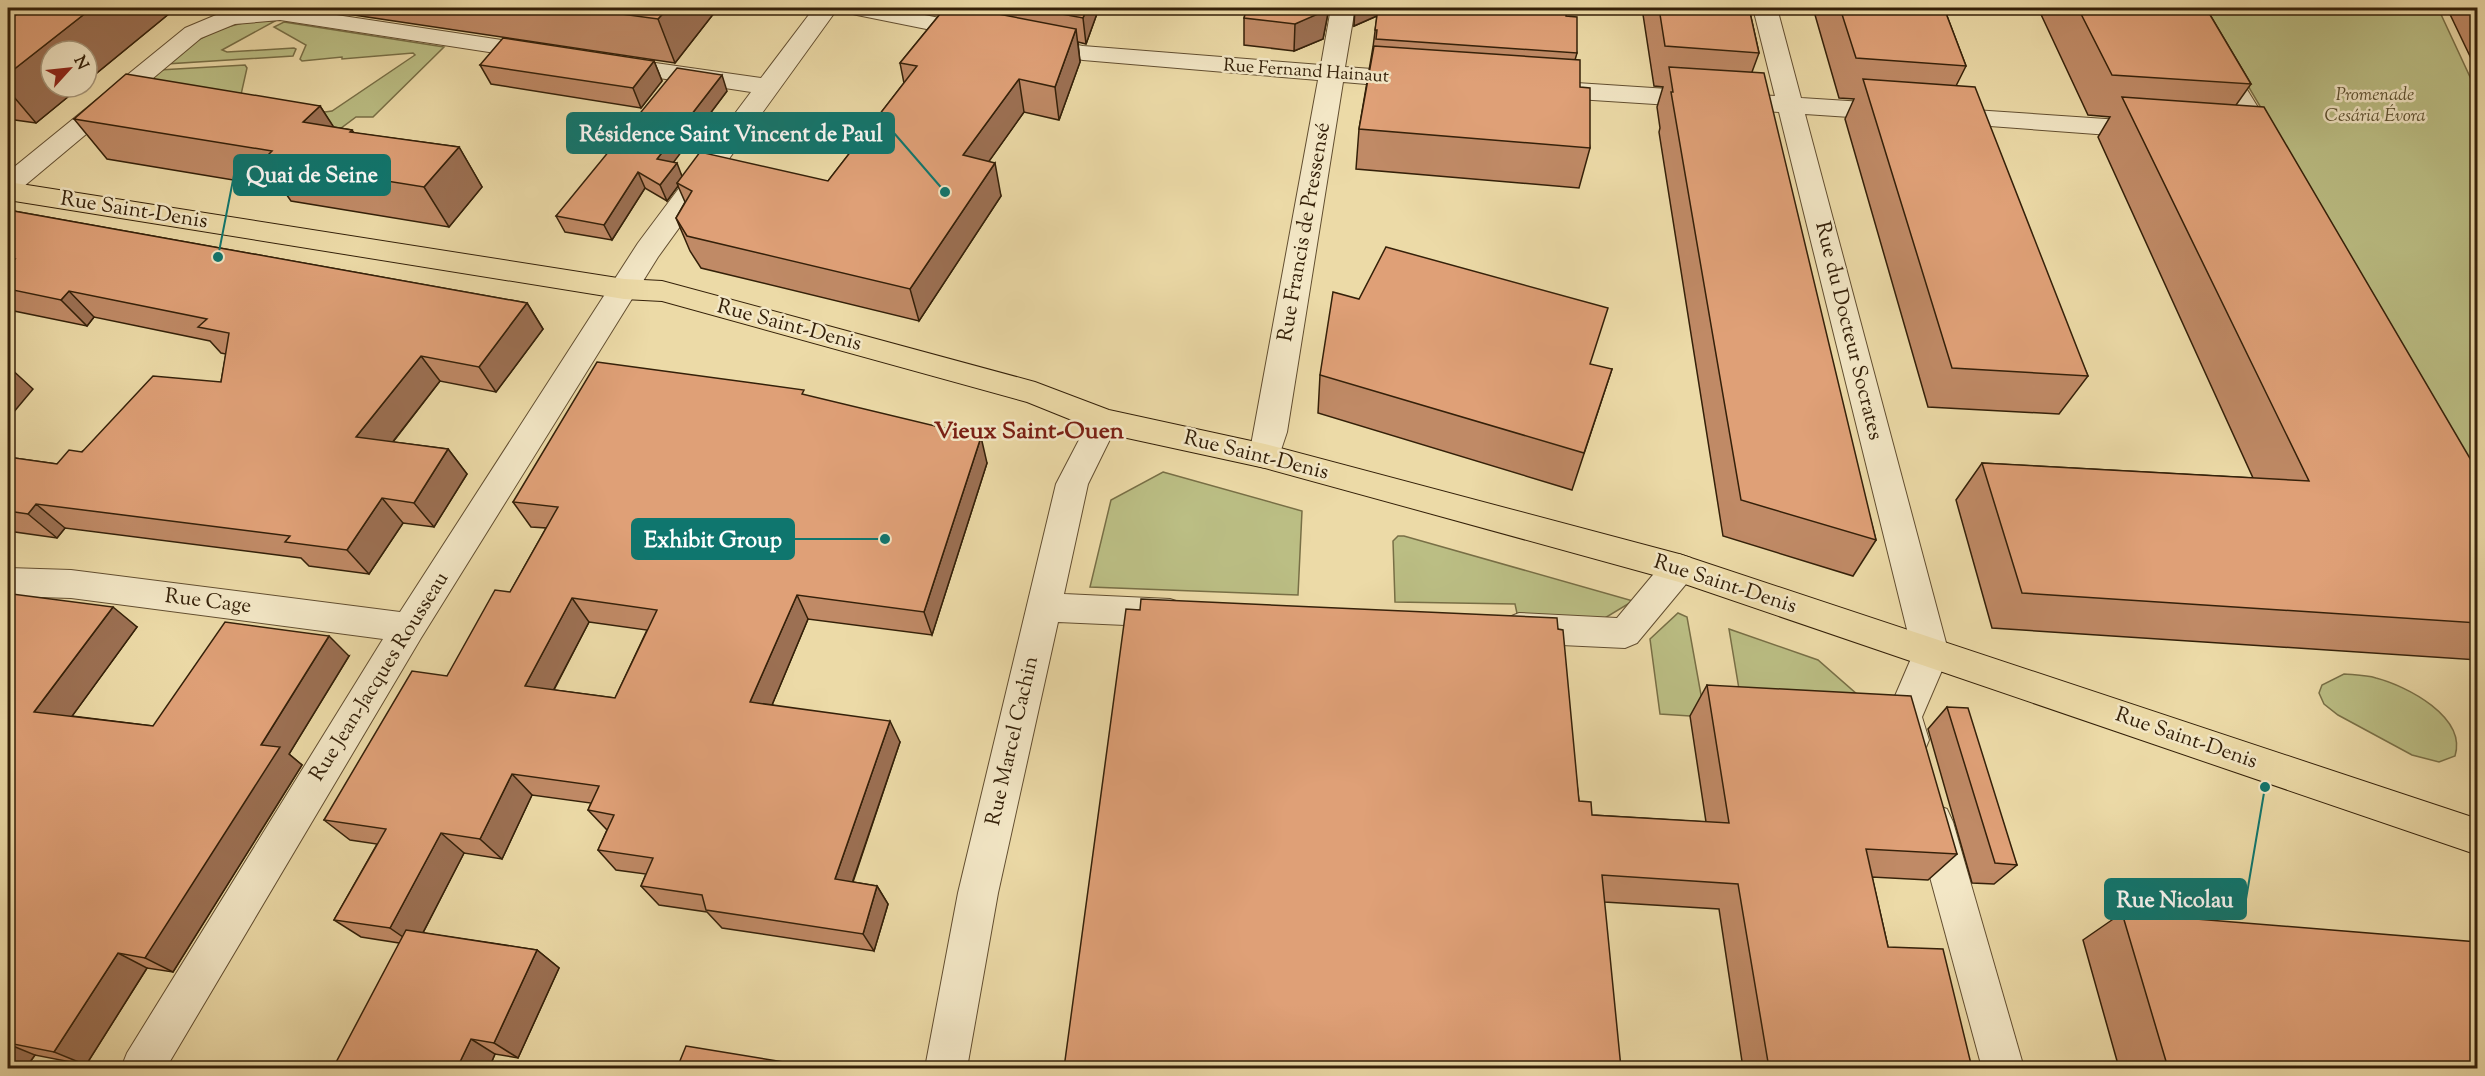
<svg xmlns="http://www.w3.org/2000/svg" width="2485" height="1076" viewBox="0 0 2485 1076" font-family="'Sorts Mill Goudy',serif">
	<rect width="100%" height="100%" fill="#ecdaa7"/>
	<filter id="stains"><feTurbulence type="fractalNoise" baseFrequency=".00333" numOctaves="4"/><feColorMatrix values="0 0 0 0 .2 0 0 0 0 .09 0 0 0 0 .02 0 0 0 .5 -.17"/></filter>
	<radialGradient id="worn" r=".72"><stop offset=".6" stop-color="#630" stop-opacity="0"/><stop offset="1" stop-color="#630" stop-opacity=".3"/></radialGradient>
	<g fill="#bbbe84" stroke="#786f46" stroke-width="1.5">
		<polygon points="2202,8 2438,8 2477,92 2477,473"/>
		<path d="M262 20 275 21 222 50 227 52 294 48 296 49 293 56 165 64C197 37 221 25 262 20Z"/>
		<polygon points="284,22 444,47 373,117 356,117 329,137 252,96 325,112 332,111 415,55 413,53 342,59 342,57 302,61 300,59 306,45 274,27"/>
		<polygon points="245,65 247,68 238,108 132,93 159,70"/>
		<polygon points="1163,472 1302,511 1298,595 1090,587 1111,500"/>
		<polygon points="1398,536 1404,536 1633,601 1595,624 1518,618 1515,604 1395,602 1393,541"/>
		<polygon points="1678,613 1687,617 1705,717 1660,714 1650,639"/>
		<polygon points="1729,629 1818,660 1875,710 1744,719"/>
		<path d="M2344 674C2355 675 2366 675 2376 678 2407 686 2467 717 2455 756L2439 762 2412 755 2338 715 2324 704 2319 693 2322 685Z"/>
	</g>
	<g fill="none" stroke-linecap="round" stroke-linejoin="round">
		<defs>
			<g id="minor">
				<polygon points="246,8 290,8 541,46 550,48 553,53 550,58 541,60 280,20 235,24 201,38 17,192 8,195 8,172 185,28 216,15"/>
				<polygon points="814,8 838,8 658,257 421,638 166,1068 121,1068 127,1053 383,639 71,598 8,596 8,568 71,570 400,612 638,243 751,92 613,71 604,69 601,64 604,59 613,57 761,78"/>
				<polygon points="845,8 890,8 984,27 988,32 984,37 976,39 857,15 849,13"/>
				<polygon points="1331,8 1355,8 1345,67 1413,72 1422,75 1425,80 1422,85 1413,88 1343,82 1287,432 1276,465 1265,468 1254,465 1249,456 1318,80 1083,60 1026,49 1023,44 1026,39 1035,37 1083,46 1321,65"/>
				<polygon points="1753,8 1777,8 1801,98 1895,104 1904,106 1908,112 1904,118 1895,120 1805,114 1949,654 1922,717 1929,740 1924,752 1911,756 1898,752 1886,717 1913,654 1779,112 1546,97 1537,94 1533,89 1537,84 1546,81 1775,96"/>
				<polygon points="2175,8 2197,8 2281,145 2277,151 2268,153 2259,151"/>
				<polygon points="1944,108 2150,122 2159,124 2163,130 2159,136 2150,138 1935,122 1931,116 1935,110"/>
				<polygon points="1104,409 1115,413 1119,421 1088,484 1064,594 1170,599 1182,603 1187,613 1182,623 1170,627 1058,622 998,893 967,1068 925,1068 958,893 1056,484 1093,413"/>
				<polygon points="1679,554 1691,558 1696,568 1691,578 1637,643 1625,648 1519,643 1507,638 1502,628 1507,618 1519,613 1617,618 1667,558"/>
				<polygon points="1934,804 1947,809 1953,822 2024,1068 1982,1068 1915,822 1921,809"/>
			</g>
			<polygon id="major" points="8,182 624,279 662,281 1035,382 1109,410 1265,444 1679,554 2478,819 2478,855 1679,582 1265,468 1104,433 1027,402 662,301 624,299 8,200"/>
		</defs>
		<use href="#minor" stroke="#624e30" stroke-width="2"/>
		<use href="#major" stroke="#342009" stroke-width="2"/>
		<use href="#minor" fill="#f3e7c6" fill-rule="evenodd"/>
		<use href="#major" fill="#ecdaa7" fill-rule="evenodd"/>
	</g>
	<g fill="#c08a66" stroke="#342009" stroke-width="1.5" fill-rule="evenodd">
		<polygon points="8,8 176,8 36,123 8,119 8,21 12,18 8,12"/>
		<polygon points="325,8 718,8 675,63 327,11"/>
		<polygon points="945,8 1099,8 1086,44 1078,42 1080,62 1059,120 1024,112 989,161 1001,196 919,321 701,268 690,251 676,218 685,202 678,186 667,201 645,188 612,240 565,232 556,216 727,91 673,162 682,176 828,181 904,83 900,63"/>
		<polygon points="1247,8 1329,8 1323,39 1294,51 1244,45 1244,18"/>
		<polygon points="1355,8 1566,16 1577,53 1575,60 1590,148 1579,188 1356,169 1359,129 1373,47 1377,16 1354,26"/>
		<polygon points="1642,8 1749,8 1759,53 1752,72 1876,540 1853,576 1723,536 1659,132 1660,128 1657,107 1663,87 1654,86"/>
		<polygon points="1813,8 1944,8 1966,66 1956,86 2088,376 2059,414 1928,407 1845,119 1854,99 1839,98"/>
		<polygon points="2038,8 2206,8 2251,84 2236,105 2478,472 2478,660 1992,628 1956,500 1982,463 2253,478 2098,137 2110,117 2088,115"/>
		<polygon points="2447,8 2478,8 2478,73"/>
		<polygon points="654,61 662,81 641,108 491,84 480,65"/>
		<polygon points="320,106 333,127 352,130 354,133 459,147 482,187 449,227 291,201 282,188 107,159 74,119"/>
		<polygon points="8,210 527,303 543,329 496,392 440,381 393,442 448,449 467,474 434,527 403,523 369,574 309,566 301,558 65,528 57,538 8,531 8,457 57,464 221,382 226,354 221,353 210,341 94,317 87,326 14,311 8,305"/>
		<polygon points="1612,369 1572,490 1318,413 1320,375"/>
		<path d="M806 396 987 463 932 635 808 619 772 705 900 742 853 882 877 886 888 904 874 951 722 928 707 912 659 905 641 886 646 874 616 870 598 850 607 830 588 810 591 803 532 795 502 859 464 853 423 933 537 950 559 968 518 1058 495 1054 489 1068 399 943 361 937 334 920 377 844 350 840 324 820 447 676 510 592 546 528 531 527 513 502ZM589 622 647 630 615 698 554 690Z"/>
		<polygon points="8,600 137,627 72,716 153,726 349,656 289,754 302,765 173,972 147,968 86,1065 35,1055 27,1066 8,1061"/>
		<polygon points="1140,610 1558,629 1579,801 1592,815 1706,822 1690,716 1707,685 1957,854 1928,880 1872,877 1888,947 1972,1068 1743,1068 1719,909 1604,902"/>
		<polygon points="1947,707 2017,865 1994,884 1972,883 1928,729"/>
		<polygon points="2122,913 2478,1068 2119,1068 2083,940"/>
	</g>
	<g fill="#9c7053" stroke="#342009" stroke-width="1.5">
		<polygon points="92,8 176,8 87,81 87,51 51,51 51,87 80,87 36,123 8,90 8,74"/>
		<polygon points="668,8 718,8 675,63 658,19"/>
		<polygon points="1087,8 1099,8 1086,44 1083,18"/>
		<polygon points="1326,8 1329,8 1323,39 1294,51 1295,24"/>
		<polygon points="1355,8 1379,8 1379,15 1354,26"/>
		<polygon points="1076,29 1080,62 1059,120 1055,87"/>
		<polygon points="654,61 662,81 641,108 633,88"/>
		<polygon points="722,75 727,91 664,175 657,159"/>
		<polygon points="1019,79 1024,112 970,188 963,155"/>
		<polygon points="320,106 346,146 303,122"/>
		<polygon points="459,147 482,187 449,227 424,187"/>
		<polygon points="677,163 683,179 677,183 678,186 667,201 660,185"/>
		<polygon points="995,163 1001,196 919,321 910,289"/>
		<polygon points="638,172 645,188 612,240 604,225"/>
		<polygon points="69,291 94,317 87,326 61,300"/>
		<polygon points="527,303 543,329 496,392 479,367"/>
		<polygon points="421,356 440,381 377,462 356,437"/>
		<polygon points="8,366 33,389 8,419"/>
		<polygon points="981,437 987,463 932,635 924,612"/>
		<polygon points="448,449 467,474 434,527 414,503"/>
		<polygon points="382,498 403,523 369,574 347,550"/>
		<polygon points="36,504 65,528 57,538 28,514"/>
		<polygon points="797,595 808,619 764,724 750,702"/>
		<polygon points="572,598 589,622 544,708 525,686"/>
		<polygon points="113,607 137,627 62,730 34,712"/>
		<polygon points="329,636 349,656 289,754 302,765 173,972 145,958 261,745"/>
		<polygon points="890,721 900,742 847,898 835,879"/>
		<polygon points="512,774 532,795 502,859 480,839"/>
		<polygon points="441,833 464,853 416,946 390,928"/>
		<polygon points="877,886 888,904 874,951 863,934"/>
		<polygon points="537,950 559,968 518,1058 494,1043"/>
		<polygon points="118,953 147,968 86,1065 54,1052"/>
		<polygon points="471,1039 495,1054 489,1068 457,1068"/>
		<polygon points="8,1044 35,1055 27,1066 8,1059"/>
	</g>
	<g fill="#dfa077" stroke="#342009" stroke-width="1.5" fill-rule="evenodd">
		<polygon points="25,8 92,8 8,74 8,21"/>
		<polygon points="577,8 668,8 658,19"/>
		<polygon points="945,8 967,8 1076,29 1055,87 1019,79 963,155 995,163 910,289 687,236 676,218 692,191 677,183 700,152 828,181 917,66 900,63"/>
		<polygon points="1029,8 1087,8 1083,18"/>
		<polygon points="1247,8 1326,8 1325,11 1295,24 1244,18"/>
		<polygon points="1378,8 1566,8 1566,16 1577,17 1577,53 1376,39 1377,30 1375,30"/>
		<polygon points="1659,8 1749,8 1759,53 1665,46"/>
		<polygon points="1840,8 1944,8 1966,66 1856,58"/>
		<polygon points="2078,8 2206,8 2251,84 2112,75"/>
		<polygon points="503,38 654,61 633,88 480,65"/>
		<polygon points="1374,46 1580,60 1580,87 1590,88 1590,148 1359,129"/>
		<polygon points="1669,67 1764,73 1876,540 1741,500 1671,92 1673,92"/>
		<polygon points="677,68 722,75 657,159 677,163 660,185 638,172 604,225 556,216"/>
		<polygon points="126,74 320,106 303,122 352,130 350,132 459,147 424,187 262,161 272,151 74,119"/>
		<polygon points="1863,79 1975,87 2088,376 1952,368"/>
		<polygon points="2122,97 2264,107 2478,472 2478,623 2022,593 1982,463 2309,481"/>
		<polygon points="8,210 527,303 479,367 421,356 356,437 448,449 414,503 382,498 347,550 285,542 290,536 36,504 28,514 8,511 8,457 57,464 69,450 82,452 153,376 221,382 229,333 198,327 207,319 69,291 61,300 8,289 8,266 15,259 8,258"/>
		<polygon points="1386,247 1608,308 1590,364 1612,369 1584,453 1320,375 1333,292 1359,299"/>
		<path d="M597 362 804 390 802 394 981 437 924 612 797 595 750 702 890 721 835 879 877 886 863 934 706 910 702 895 641 886 653 858 598 850 614 815 588 810 599 786 512 774 480 839 441 833 390 928 334 920 386 829 324 820 412 671 447 676 495 590 510 592 558 507 513 502ZM572 598 657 610 615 698 525 686Z"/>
		<polygon points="12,594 113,607 34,712 153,726 225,622 329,636 261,745 280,747 145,958 118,953 54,1052 8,1043 8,600"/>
		<polygon points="1141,599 1557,618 1558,629 1563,630 1579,801 1591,802 1592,815 1729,823 1707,685 1911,696 1957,854 1866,849 1888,947 1943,949 1972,1068 1769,1068 1738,884 1602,875 1621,1068 1064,1068 1126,609 1140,610"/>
		<polygon points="1947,707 1968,708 2017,865 1995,863"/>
		<polygon points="2122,913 2478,942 2478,1068 2168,1068"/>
		<polygon points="406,930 537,950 494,1043 471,1039 457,1068 333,1068"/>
		<polygon points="686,1046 821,1068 677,1068"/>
	</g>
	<g text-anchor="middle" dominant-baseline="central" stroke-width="5" stroke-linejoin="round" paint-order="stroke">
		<g font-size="18" fill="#342009" stroke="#f3e7c6">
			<text transform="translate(1306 72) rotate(4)">Rue Fernand Hainaut</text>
		</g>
		<g font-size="18" font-style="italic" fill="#5c4f2e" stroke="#f3e7c6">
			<text x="2375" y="96">Promenade<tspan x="2375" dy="21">Cesária Évora</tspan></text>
		</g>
		<g font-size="21" fill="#342009" stroke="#f3e7c6">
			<text transform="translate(134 211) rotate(9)">Rue Saint-Denis</text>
			<text transform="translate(1305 232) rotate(-80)">Rue Francis de Pressensé</text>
			<text transform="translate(789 326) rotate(15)">Rue Saint-Denis</text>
			<text transform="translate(1848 331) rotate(76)">Rue du Docteur Socrates</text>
			<text transform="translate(1256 456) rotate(14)">Rue Saint-Denis</text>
			<text transform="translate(1725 585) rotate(18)">Rue Saint-Denis</text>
			<text transform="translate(208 602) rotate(7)">Rue Cage</text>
			<text transform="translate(380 677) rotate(-58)">Rue Jean-Jacques Rousseau</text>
			<text transform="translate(2186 739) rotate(19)">Rue Saint-Denis</text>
			<text transform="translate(1013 741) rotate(-77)">Rue Marcel Cachin</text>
		</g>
		<g font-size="24" font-weight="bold" fill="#7a1f14" stroke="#f3e7c6">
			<text x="1029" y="432">Vieux Saint-Ouen</text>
		</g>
	</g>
	<path fill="none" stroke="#0f766e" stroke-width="2" d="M945 192L894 133M218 257L234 175M885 539L794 539M2265 787L2246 899"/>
	<g fill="#0f766e" stroke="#f3e7c6" stroke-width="2">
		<circle cx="945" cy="192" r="6"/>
		<circle cx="218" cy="257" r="6"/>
		<circle cx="885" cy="539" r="6"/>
		<circle cx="2265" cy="787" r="6"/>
	</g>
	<g fill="#0f766e" stroke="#0f766e" stroke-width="2">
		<rect x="567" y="113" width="327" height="40" rx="6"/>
		<rect x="234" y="155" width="156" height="40" rx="6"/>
		<rect x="632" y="519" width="162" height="40" rx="6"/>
		<rect x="2105" y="879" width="141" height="40" rx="6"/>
	</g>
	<g font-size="22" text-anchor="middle" font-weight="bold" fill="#fff">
		<text x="731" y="141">Résidence Saint Vincent de Paul</text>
		<text x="312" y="182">Quai de Seine</text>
		<text x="713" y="547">Exhibit Group</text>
		<text x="2175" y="907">Rue Nicolau</text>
	</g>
	<rect width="2485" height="1076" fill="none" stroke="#ecdaa7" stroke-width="30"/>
	<rect x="9" y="9" width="2467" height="1058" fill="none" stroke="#342009" stroke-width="3"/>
	<rect x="15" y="15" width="2455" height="1046" fill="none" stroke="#342009" stroke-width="1.5"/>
	<g transform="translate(69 69) rotate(63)"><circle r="28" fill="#f3e7c6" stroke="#a7977a" stroke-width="1.5"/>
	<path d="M0-4.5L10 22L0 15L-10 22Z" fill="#8f2418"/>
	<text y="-9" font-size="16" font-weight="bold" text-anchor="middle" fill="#342009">N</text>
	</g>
	<rect width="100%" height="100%" filter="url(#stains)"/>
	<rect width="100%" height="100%" fill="url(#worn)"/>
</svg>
